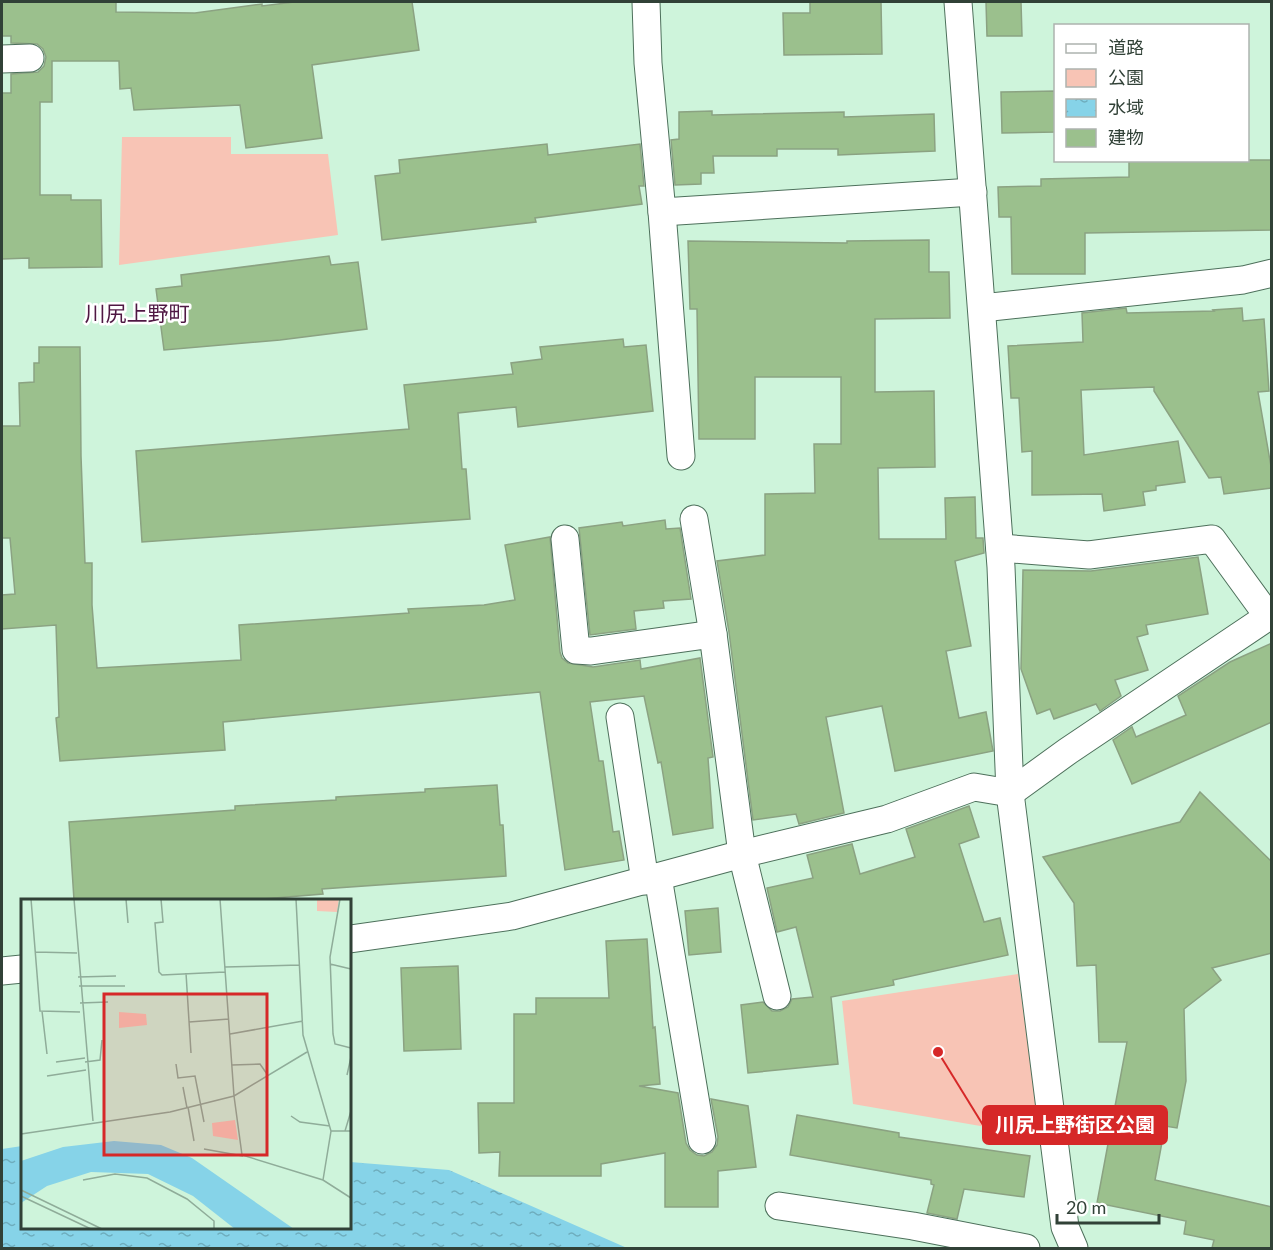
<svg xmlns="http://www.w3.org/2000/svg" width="1273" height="1250" viewBox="0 0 1273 1250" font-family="Lato,'Noto Sans JP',sans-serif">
	<defs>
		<pattern id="water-ripples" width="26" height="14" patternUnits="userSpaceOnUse" patternTransform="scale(1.5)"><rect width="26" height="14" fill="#86d3e8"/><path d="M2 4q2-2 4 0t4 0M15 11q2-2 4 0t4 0" fill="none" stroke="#6eadbd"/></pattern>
	</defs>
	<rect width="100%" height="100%" fill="#cef4db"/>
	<g fill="#f8c4b5">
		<polygon points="122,137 231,137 231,154 328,154 338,235 119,265"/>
		<polygon points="1018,974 1041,1134 1026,1134 853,1104 842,1001"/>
	</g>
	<polygon fill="url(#water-ripples)" points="22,1146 22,1228 350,1228 350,1162 449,1170 627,1248 2,1248 2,1149"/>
	<g fill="#9bc08d" stroke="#8ba282" stroke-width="1.5">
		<polygon points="2,2 116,2 116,12 195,13 262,4 262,6 294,2 412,2 419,50 312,65 322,138 246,148 240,105 134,110 131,88 120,89 119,61 52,61 52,102 40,102 40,195 71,195 71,200 101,200 102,267 29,268 29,258 2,259 2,93 11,93 11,74 38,72 44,66 46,57 43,49 37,44 11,43 11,36 2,36"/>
		<polygon points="810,2 881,2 882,54 784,55 783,13 810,13"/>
		<polygon points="986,2 1021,2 1022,36 987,36"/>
		<polygon points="1056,91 1056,132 1002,133 1001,92"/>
		<polygon points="712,111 712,115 844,112 844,117 934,114 935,151 838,155 838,149 777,149 777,156 713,156 714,173 701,173 701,184 675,185 671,140 679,139 679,112"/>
		<polygon points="547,144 548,155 640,144 644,186 639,186 642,204 535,218 536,222 382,240 375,176 400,173 399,160"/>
		<polygon points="1129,160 1272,160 1272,230 1085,233 1085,274 1012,274 1011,217 999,217 998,187 1041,186 1041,179 1129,177"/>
		<polygon points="929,240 929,272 949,272 950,318 875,319 875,392 934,391 935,467 878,468 879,539 946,539 945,498 975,497 976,538 983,538 984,553 955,561 971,646 946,651 959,718 986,712 993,751 895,771 882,706 826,717 844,813 799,824 796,814 753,820 729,632 717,561 765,555 765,494 815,493 814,444 841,444 841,377 755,377 755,439 699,439 697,309 690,309 688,241 847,243 847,241"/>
		<polygon points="329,256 331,265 358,262 367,329 280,340 164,350 156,289 182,286 181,275"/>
		<polygon points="1126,308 1127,313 1214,311 1213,310 1242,308 1243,321 1264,319 1269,391 1258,392 1272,472 1272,488 1224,494 1221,477 1209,478 1154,391 1154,387 1081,390 1084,455 1178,441 1185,482 1156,486 1156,490 1143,492 1145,505 1104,511 1102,494 1032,495 1032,451 1022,452 1019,398 1011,398 1008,346 1083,342 1082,313"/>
		<polygon points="623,339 624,347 646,345 653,411 518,427 516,407 458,413 462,469 466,469 470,519 142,542 136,451 409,429 404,385 513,374 511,363 542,359 540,347"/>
		<polygon points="39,347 80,347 81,456 85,563 92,563 92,605 97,668 241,660 239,625 409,613 408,609 484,605 515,600 505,545 550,537 560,652 562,658 568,663 593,667 640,660 641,669 700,658 713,757 708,758 713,828 673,835 661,762 658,763 644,696 590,702 599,761 603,761 613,832 619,831 624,860 565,870 540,692 223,722 225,750 60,761 56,718 59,717 56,625 2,629 2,595 15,594 10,538 2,538 2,426 20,426 19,383 34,382 34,363 39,363"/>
		<polygon points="665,520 666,529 680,528 691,599 663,601 664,608 634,611 636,629 590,635 579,528 622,522 623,526"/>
		<polygon points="1198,557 1208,614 1146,625 1148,634 1137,637 1148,670 1115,680 1121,696 1100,711 1096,704 1054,719 1050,709 1037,714 1021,669 1023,570 1091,571"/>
		<polygon points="1272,643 1272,722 1132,784 1113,740 1132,727 1136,737 1186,715 1178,696 1230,662"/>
		<polygon points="497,785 500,825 503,825 506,876 322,889 323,894 251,900 74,900 69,822 235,810 235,806 336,800 336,797 425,792 425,789"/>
		<polygon points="1200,792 1272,862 1272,953 1212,968 1221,980 1184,1009 1186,1081 1177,1128 1165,1126 1155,1180 1272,1207 1272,1248 1212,1248 1214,1240 1184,1234 1186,1221 1097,1203 1127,1042 1099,1042 1096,965 1077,966 1074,903 1043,857 1180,822"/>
		<polygon points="969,806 979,837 959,844 984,922 1000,918 1008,955 893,980 894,985 831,997 838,1064 748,1073 741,1005 763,1002 772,1011 780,1011 788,1007 792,999 813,997 796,927 777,932 767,888 813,878 807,855 852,844 860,874 915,857 906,829"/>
		<polygon points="718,908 721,952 689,955 685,911"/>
		<polygon points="647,939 653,1028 655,1027 660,1084 639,1086 678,1093 686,1143 690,1150 697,1155 704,1156 712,1152 717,1145 718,1137 711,1099 748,1106 756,1167 718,1171 718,1207 665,1207 665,1153 601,1164 601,1176 499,1176 500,1152 479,1153 478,1103 514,1103 514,1014 536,1014 536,998 609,998 606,941"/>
		<polygon points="458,966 461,1049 404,1051 401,968"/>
		<polygon points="797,1115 899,1133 899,1137 1030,1156 1024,1197 964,1189 957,1219 927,1213 934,1185 931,1184 931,1180 790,1155"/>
	</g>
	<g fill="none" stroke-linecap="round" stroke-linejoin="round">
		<defs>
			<g id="street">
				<polyline points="646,2 648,63 662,212 681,456"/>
				<polyline points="958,2 1001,567 1010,793 1065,1227 1074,1248"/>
				<polyline points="2,59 30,58"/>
				<polyline points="662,212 973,192"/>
				<polyline points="982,308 1243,280 1272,273"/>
				<polyline points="694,519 713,634"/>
				<polyline points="565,539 576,650 591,651 713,634 742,854 777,996"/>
				<polyline points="1000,548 1089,555 1212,539 1268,616"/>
				<polyline points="620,717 645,881"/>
				<polyline points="658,877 702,1140"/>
				<polyline points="350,939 512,916 742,854 887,819 974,787 1010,793 1068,751 1272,614"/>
				<polyline points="2,971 22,969"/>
				<polyline points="779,1206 913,1226 1026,1248"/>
			</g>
		</defs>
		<use href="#street" stroke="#4d705b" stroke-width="29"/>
		<use href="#street" stroke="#fff" stroke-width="27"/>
	</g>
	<g text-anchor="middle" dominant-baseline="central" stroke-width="5" stroke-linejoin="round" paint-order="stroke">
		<g font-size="21" fill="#4f1843" stroke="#fff">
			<text x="137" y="312">川尻上野町</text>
		</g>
	</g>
	<g transform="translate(21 899)">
		<rect width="330" height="330" fill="#cef4db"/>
		<path d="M296 0H318L316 13 296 12Z" fill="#f8c4b5"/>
		<path d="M98 113 125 115 126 126 98 129ZM214 221 217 241 192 237 191 224Z" fill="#f8c4b5"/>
		<path d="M93 242 140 246 171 259 273 330H214L172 297 127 275 70 273 26 287 0 304V262L42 248Z" fill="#86d3e8"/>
		<path fill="none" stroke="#8fac99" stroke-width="1.5" d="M10 0 19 112 59 113M53 0 72 222M105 0 107 24M140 0 142 23 134 24 138 73 141 76 204 73M199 0 213 197 221 256 302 281 330 299M275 0 282 136 310 232 302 281M319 0 309 58 312 135 314 145 330 149M14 53 56 54M309 65 330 70M204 68 279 66M165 74 170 154M57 78 95 77M58 87H104M59 104 87 103M21 112 26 155M168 123 208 120M209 135 282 122M35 163 64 159M64 163 79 161 81 141M155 165 157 179 174 177 183 223M211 166 239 165 246 175M326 176 330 158M26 177 65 171M162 188 166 209M167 208 173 242M270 217 279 223 309 227M310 232H330M324 232 330 212M0 235 149 213 213 197 286 153M183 250 222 257M62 281 94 275 126 279 166 300 193 322V330M0 291 81 330M0 297 70 330"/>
		<path fill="#d62828" fill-opacity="0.15" stroke="#d62828" stroke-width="3" d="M83 95H246V256H83Z"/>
		<rect width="330" height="330" fill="none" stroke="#314137" stroke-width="3"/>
	</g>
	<path fill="none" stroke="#d62828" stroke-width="2" d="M938 1052L983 1125"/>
	<circle fill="#d62828" stroke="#fff" stroke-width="2" cx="938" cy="1052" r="6"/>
	<rect fill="#d62828" stroke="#d62828" stroke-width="2" x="983" y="1106" width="184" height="38" rx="6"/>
	<g font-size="20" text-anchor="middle" font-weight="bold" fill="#fff">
		<text x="1075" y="1132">川尻上野街区公園</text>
	</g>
	<rect width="1273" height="1250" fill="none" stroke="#314137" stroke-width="6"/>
	<rect x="1054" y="24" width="195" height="138" fill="#ffffff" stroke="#adb3af" stroke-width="1.5"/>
	<rect x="1066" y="44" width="30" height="9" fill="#ffffff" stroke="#adb3af" stroke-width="1.5"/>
	<text x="1108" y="54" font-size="18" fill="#314137">道路</text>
	<rect x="1066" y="69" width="30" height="18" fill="#f8c4b5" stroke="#adb3af" stroke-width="1.5"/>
	<text x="1108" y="84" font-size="18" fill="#314137">公園</text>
	<rect x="1066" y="99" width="30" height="18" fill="url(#water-ripples)" stroke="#adb3af" stroke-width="1.5"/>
	<text x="1108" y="114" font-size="18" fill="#314137">水域</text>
	<rect x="1066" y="129" width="30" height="18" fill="#9bc08d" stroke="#adb3af" stroke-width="1.5"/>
	<text x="1108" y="144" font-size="18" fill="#314137">建物</text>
	<path d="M1057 1214v9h102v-9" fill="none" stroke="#314137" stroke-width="3"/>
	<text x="1066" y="1214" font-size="18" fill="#314137" stroke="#ffffff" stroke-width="4.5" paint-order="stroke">20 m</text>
</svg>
